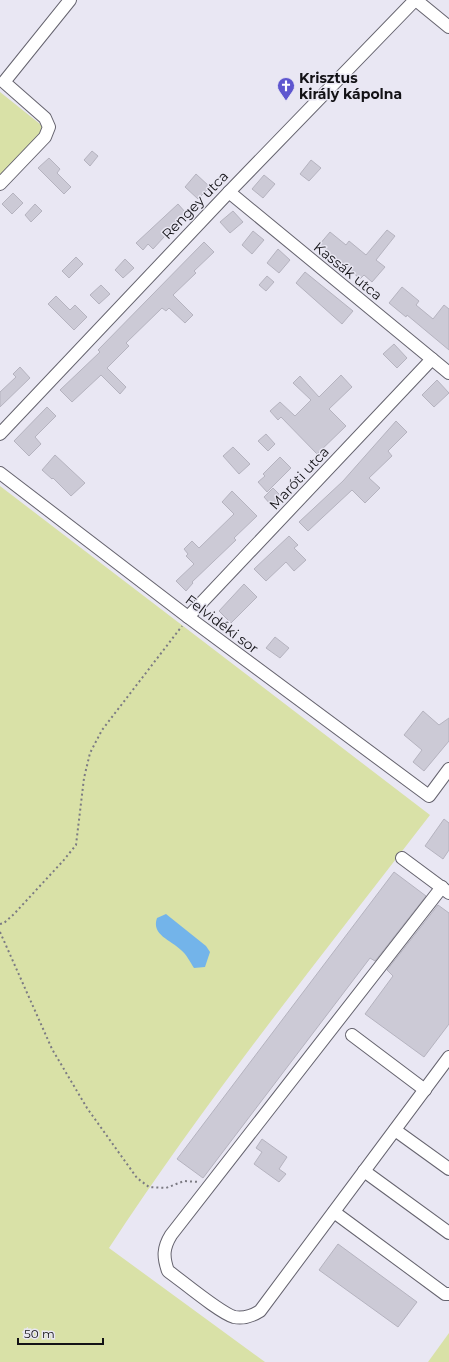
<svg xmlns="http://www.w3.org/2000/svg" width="449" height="1362" viewBox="0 0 449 1362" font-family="Montserrat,sans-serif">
	<rect width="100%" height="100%" fill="#e9e7f3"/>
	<g fill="#d9e1a7">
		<polygon points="0,92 45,128 0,177"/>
		<path d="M0 486 430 815C320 958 207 1098 109 1248L265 1362H0Z"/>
		<polygon points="449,1333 449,1362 428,1362"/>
	</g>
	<path fill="#73b4ea" d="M166 914 206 946 210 952 205 967 194 968C190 962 187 955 181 950 171 940 151 935 157 918Z"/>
	<g fill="#cccad6" stroke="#b5b3bf">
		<polygon points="92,151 98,156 90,166 84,160"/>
		<polygon points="49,158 60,169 57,173 71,187 64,194 38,168"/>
		<polygon points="311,160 321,168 309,181 300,174"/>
		<polygon points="196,174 210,187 198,199 185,187"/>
		<polygon points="264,175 275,184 263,198 252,189"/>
		<polygon points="13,193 23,203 12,214 2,204"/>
		<polygon points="35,204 42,211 31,222 25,215"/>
		<polygon points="178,204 186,213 153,249 148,244 143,250 136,243"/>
		<polygon points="233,211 243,222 230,233 220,222"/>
		<polygon points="387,230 395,236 376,260 385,267 372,282 364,275 360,279 336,257 335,258 319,245 330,232 346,245 349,241 366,255"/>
		<polygon points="253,231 264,240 252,254 242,245"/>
		<polygon points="204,242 214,252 194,271 196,273 173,295 193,315 185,323 169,308 166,311 162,308 126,343 129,346 107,368 126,387 120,394 101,375 72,402 60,390 100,352 98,350"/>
		<polygon points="278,249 290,260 279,273 267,263"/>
		<polygon points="76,257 83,264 69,278 62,271"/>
		<polygon points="125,259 134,268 123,278 115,270"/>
		<polygon points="305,272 353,311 342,324 296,283"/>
		<polygon points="267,276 274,282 266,291 259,285"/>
		<polygon points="101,285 110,294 99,304 90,295"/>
		<polygon points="402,287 419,301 416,305 433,319 444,305 449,309 449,350 407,315 406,317 389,303"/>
		<polygon points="56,296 70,310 75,305 87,317 74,330 48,304"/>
		<polygon points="394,344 407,358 397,368 383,354"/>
		<polygon points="20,367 30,378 0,407 0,392 16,377 13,374"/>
		<polygon points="341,375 352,387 329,409 346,426 317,454 281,417 278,420 270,411 280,402 295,416 311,400 293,383 300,376 319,397"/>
		<polygon points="437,380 449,393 434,407 422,395"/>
		<polygon points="47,407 56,416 35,437 41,444 29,456 14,441"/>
		<polygon points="396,421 407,432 388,451 392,456 369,478 380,488 365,503 352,490 308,531 299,522 343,481"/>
		<polygon points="266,434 275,444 268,451 258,441"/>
		<polygon points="233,447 250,464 239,474 223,456"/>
		<polygon points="55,455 85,483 71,496 53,478 52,479 42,470"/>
		<polygon points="280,457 291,468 267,492 258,482 265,476 263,474"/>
		<polygon points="273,488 281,496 271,505 264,497"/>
		<polygon points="232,491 257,516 234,538 236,540 192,582 193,583 186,591 176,581 194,564 186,556 188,554 184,549 192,541 199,548 234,514 222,502"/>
		<polygon points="289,536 298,545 294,548 306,560 294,571 286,562 266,581 254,569"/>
		<polygon points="244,584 257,597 231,623 219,611"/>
		<polygon points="275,637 289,648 280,658 266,648"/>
		<polygon points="423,711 439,725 449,718 449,741 424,771 413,762 422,750 404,735"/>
		<polygon points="444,819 449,823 449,850 443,859 425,846"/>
		<polygon points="394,872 426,896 375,961 370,958 203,1178 177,1159"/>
		<polygon points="438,905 449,913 449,1024 424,1057 365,1014 393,976 387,970"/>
		<polygon points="262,1139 287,1157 279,1169 286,1174 279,1182 254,1164 262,1152 256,1148"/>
		<polygon points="338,1244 417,1302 398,1327 319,1270"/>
	</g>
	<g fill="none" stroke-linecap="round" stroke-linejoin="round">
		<defs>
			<g id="minor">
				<polyline points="416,0 449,27"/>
				<polyline points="0,184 45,137 49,127 45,118 4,82 70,0"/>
				<polyline points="229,192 449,373"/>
				<polyline points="0,434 229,192 415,0"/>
				<polyline points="0,473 188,617 429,796 449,769"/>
				<polyline points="188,617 432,359"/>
				<polyline points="402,858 449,893"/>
				<path d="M442 887 171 1235C163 1248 163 1257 168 1271 182 1281 220 1313 234 1317 244 1319 252 1316 260 1311L449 1057"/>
				<polyline points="352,1035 425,1090"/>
				<polyline points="395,1130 449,1169"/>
				<polyline points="364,1171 449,1233"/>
				<polyline points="334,1212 445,1294 449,1294"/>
			</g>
		</defs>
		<use href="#minor" stroke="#65636e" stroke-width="14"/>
		<g stroke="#7c7b83" stroke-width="2" stroke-dasharray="2 3" stroke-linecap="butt">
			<polyline points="0,924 4,923 14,914 63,861 76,845 84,778 90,753 102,730 182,626"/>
			<polyline points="0,932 52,1049 87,1108 137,1178 149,1187 166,1188 184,1181 199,1182"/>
		</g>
		<use href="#minor" stroke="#fff" stroke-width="12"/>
	</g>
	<defs>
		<symbol id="church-pin" viewBox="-11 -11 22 30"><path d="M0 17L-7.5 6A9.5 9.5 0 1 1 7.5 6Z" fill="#5e56cf" stroke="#e9e7f3"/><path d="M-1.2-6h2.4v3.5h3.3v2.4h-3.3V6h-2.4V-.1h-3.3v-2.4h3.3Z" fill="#fff"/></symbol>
	</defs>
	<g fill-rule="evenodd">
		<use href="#church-pin" x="276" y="76" width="20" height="27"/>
	</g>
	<g text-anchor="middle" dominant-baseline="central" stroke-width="3" stroke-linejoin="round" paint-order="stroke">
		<g font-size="14" font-weight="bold" fill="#131216" stroke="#e9e7f3" text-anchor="start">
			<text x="299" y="78">Krisztus<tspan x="299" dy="16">király kápolna</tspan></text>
		</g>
		<g font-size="14" fill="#131216" stroke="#e9e7f3">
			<text transform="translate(195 205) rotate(-46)">Rengey utca</text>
			<text transform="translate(348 271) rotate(39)">Kassák utca</text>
			<text transform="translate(299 478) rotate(-47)">Maróti utca</text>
			<text transform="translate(222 624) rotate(37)">Felvidéki sor</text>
		</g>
	</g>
	<path d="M18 1338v6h85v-6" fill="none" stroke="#131216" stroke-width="2"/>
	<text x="24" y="1338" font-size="12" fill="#131216" stroke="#e9e7f3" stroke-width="3" paint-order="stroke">50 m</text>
</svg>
